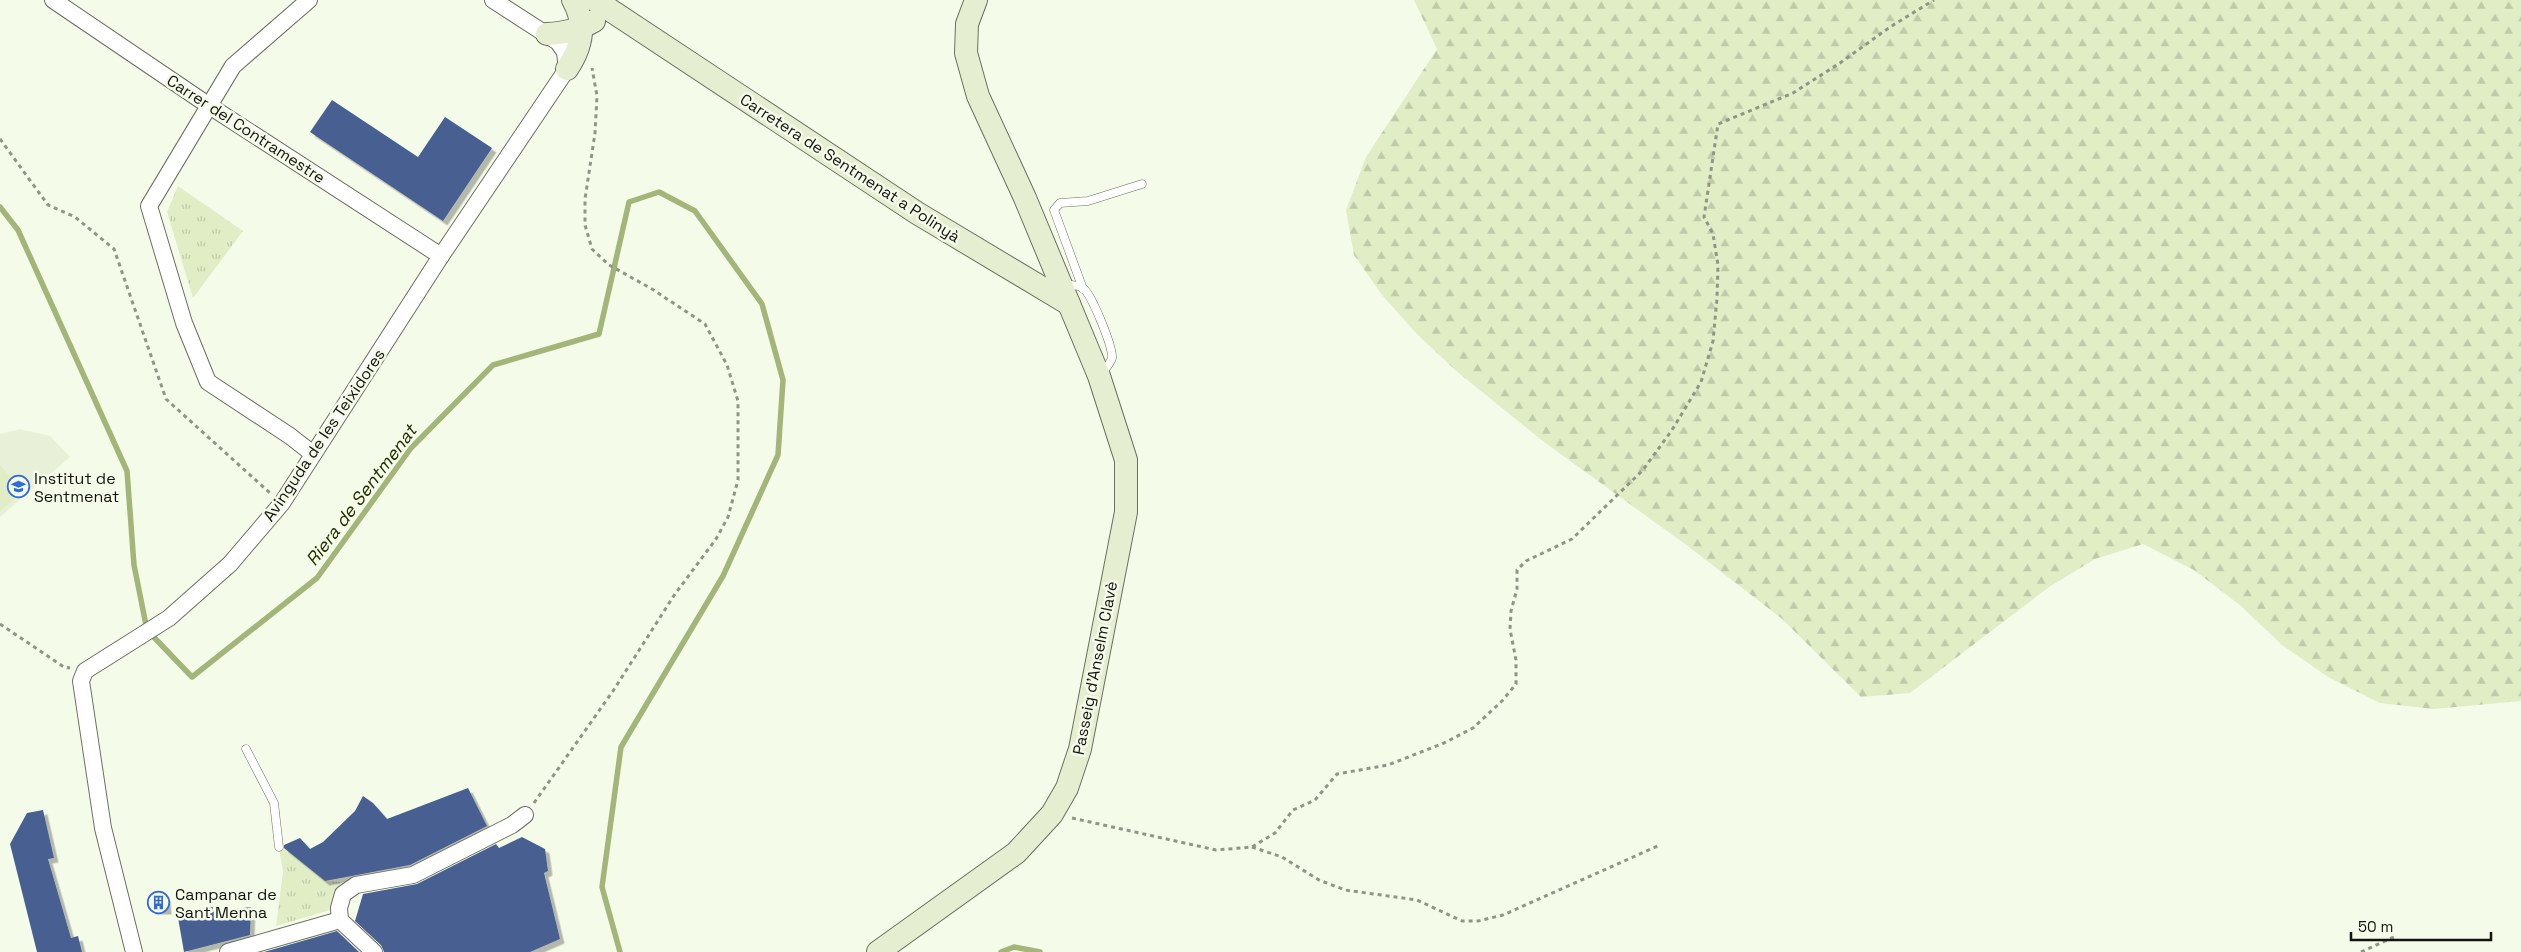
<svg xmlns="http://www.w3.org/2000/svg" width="2521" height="952" viewBox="0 0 2521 952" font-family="'Space Grotesk',sans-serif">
	<defs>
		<pattern id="forest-firs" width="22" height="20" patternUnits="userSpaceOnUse" patternTransform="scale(1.25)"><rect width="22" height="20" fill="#e0edc5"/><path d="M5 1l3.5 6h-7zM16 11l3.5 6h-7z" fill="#bfcaa8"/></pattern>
		<pattern id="park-tufts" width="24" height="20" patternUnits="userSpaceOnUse" patternTransform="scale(1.25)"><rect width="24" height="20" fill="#e0edc5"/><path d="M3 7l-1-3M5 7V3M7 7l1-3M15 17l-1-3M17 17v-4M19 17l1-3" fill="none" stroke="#bfcaa8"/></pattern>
		<filter id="shadow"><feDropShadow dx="4.5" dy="4.5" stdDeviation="0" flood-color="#0004"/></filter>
	</defs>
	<rect width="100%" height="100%" fill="#f5fbe9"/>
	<polygon fill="#e9f0d8" points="20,429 50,436 70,457 0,517 0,434"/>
	<polygon fill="url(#forest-firs)" points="1414,0 2521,0 2521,701 2434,709 2380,703 2328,677 2282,645 2241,606 2194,570 2143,544 2095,559 2049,587 1910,693 1861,697 1781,618 1689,547 1544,442 1455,370 1416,333 1382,295 1354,255 1346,210 1366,157 1437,49"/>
	<g fill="url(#park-tufts)">
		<polygon points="178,186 243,231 193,298 167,212"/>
		<polygon points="282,846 325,881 341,882 330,910 276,926 283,872 279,847"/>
	</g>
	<polygon fill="#e0edc5" points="0,465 23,491 0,511"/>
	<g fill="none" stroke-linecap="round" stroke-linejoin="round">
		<g stroke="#a3b578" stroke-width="5.5">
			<polyline points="0,207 18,230 127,471 134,565 147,630 192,677 317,578 411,448 493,365 599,334 629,202 659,192 695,211 762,304 783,380 778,455 723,576 621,747 602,887 620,952"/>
			<polyline points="1001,952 1014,947 1040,952"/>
		</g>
	</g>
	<g fill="#466191" filter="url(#shadow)">
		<polygon points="332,100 418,157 445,117 492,148 443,221 310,132"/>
		<polygon points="468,788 487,826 410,865 325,881 284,848 284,845 300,838 310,849 323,842 355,811 363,796 373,803 387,819"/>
		<polygon points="43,810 54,858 48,859 71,938 78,936 82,952 37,952 10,844 27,813"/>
		<polygon points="522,837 545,849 548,871 544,873 560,939 530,952 384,952 381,945 355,921 363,894 417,884 496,844 499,848"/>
		<polygon points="166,896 167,910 151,910 151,897"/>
		<polygon points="213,907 212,912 251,907 250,935 184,952 177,912"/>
		<polygon points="337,931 359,952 264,952"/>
	</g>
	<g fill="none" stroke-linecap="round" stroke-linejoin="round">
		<defs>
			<g id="lane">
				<path d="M1064 285C1071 285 1077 284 1083 288 1092 295 1113 347 1112 358 1110 364 1105 369 1101 374"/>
				<polyline points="1083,289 1054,210 1060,203 1088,201 1142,184"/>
				<polyline points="246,749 274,803 279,847"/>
			</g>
			<g id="street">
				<polyline points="53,0 208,105 441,256"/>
				<polyline points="309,0 233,66 149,206 184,323 208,382 290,436 313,454"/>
				<polyline points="340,920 339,908 343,894 356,885 413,875 512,825 525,815"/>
				<polyline points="340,920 374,952"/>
				<polyline points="134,952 103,828 81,681 85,671 169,618 230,564 282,503 441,256 567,69 565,52 558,42 493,0"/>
				<polyline points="228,952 340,920"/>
			</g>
			<g id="secondary">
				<polyline points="595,0 917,213 1069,304"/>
				<path d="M547 34C565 33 578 30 594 21"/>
				<path d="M567 69C582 47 587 25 573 0"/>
				<polyline points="878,952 1016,853 1052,814 1067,788 1080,749 1126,512 1126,460 1099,376 1025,198 978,96 966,53 967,24 976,0"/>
			</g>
		</defs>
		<use href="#lane" stroke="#6b7061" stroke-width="9"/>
		<use href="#street" stroke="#6b7061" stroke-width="18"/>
		<use href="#secondary" stroke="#6b7061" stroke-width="24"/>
		<g stroke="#919588" stroke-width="3" stroke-dasharray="4 4" stroke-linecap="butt">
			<polyline points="0,139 48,205 75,217 114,249 166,399 270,493"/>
			<polyline points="0,624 64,667 70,668"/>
			<polyline points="534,803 613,691 675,594 716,539 728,517 738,480 738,401 727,365 705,324 652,289 609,265 592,249 585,225 585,199 595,133 597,96 592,68"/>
			<polyline points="1072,818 1216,850 1252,847 1275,833 1293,810 1315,800 1337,774 1388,765 1444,743 1473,728 1502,701 1516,684 1516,660 1510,629 1511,611 1517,589 1517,570 1526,561 1572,539 1643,470 1672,430 1701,382 1713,341 1717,298 1718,265 1713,234 1704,217 1718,124 1793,93 1840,63 1890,27 1934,0"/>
			<polyline points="1252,847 1282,857 1319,880 1345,890 1417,900 1462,921 1478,921 1503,915 1660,845"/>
			<polyline points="2361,952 2396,936"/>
		</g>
		<use href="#lane" stroke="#fff" stroke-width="8"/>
		<use href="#street" stroke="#fff" stroke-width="16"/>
		<use href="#secondary" stroke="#e6eed1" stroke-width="22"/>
	</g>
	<defs>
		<symbol id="school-ring" viewBox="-11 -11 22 22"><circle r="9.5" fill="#f5fbe9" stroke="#2f6bd9" stroke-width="1.5"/><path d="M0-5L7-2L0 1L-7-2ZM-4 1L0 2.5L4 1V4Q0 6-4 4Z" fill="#2f6bd9"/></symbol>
		<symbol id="building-ring" viewBox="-11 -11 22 22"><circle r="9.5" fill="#f5fbe9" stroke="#2f6bd9" stroke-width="1.5"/><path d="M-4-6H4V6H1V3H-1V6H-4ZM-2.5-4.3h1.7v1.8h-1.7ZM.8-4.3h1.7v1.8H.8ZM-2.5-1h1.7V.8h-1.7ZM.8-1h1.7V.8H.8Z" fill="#2f6bd9"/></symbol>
	</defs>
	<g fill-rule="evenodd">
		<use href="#school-ring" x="6" y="474" width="25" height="25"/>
		<use href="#building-ring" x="146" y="890" width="25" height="25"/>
	</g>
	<g text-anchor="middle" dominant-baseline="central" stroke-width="5" stroke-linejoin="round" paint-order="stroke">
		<g font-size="16" fill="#13140f" stroke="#f5fbe9">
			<text transform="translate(246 129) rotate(33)">Carrer del Contramestre</text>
			<text transform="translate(850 168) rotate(33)">Carretera de Sentmenat a Polinyà</text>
			<text transform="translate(324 435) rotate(-56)">Avinguda de les Teixidores</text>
			<text transform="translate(1095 668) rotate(-79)">Passeig d'Anselm Clavè</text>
		</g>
		<g font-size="16" fill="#13140f" stroke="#f5fbe9" text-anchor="start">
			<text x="34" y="478">Institut de<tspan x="34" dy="18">Sentmenat</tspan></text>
			<text x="175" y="894">Campanar de<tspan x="175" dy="18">Sant Menna</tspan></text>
		</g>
		<g font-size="18" font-style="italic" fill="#242e00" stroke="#f5fbe9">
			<text transform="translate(361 495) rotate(-53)">Riera de Sentmenat</text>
		</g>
	</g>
	<path d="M2351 932v8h140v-8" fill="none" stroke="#13140f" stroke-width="2.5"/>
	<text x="2358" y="932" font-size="15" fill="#13140f" stroke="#f5fbe9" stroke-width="4" paint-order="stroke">50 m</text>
</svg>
